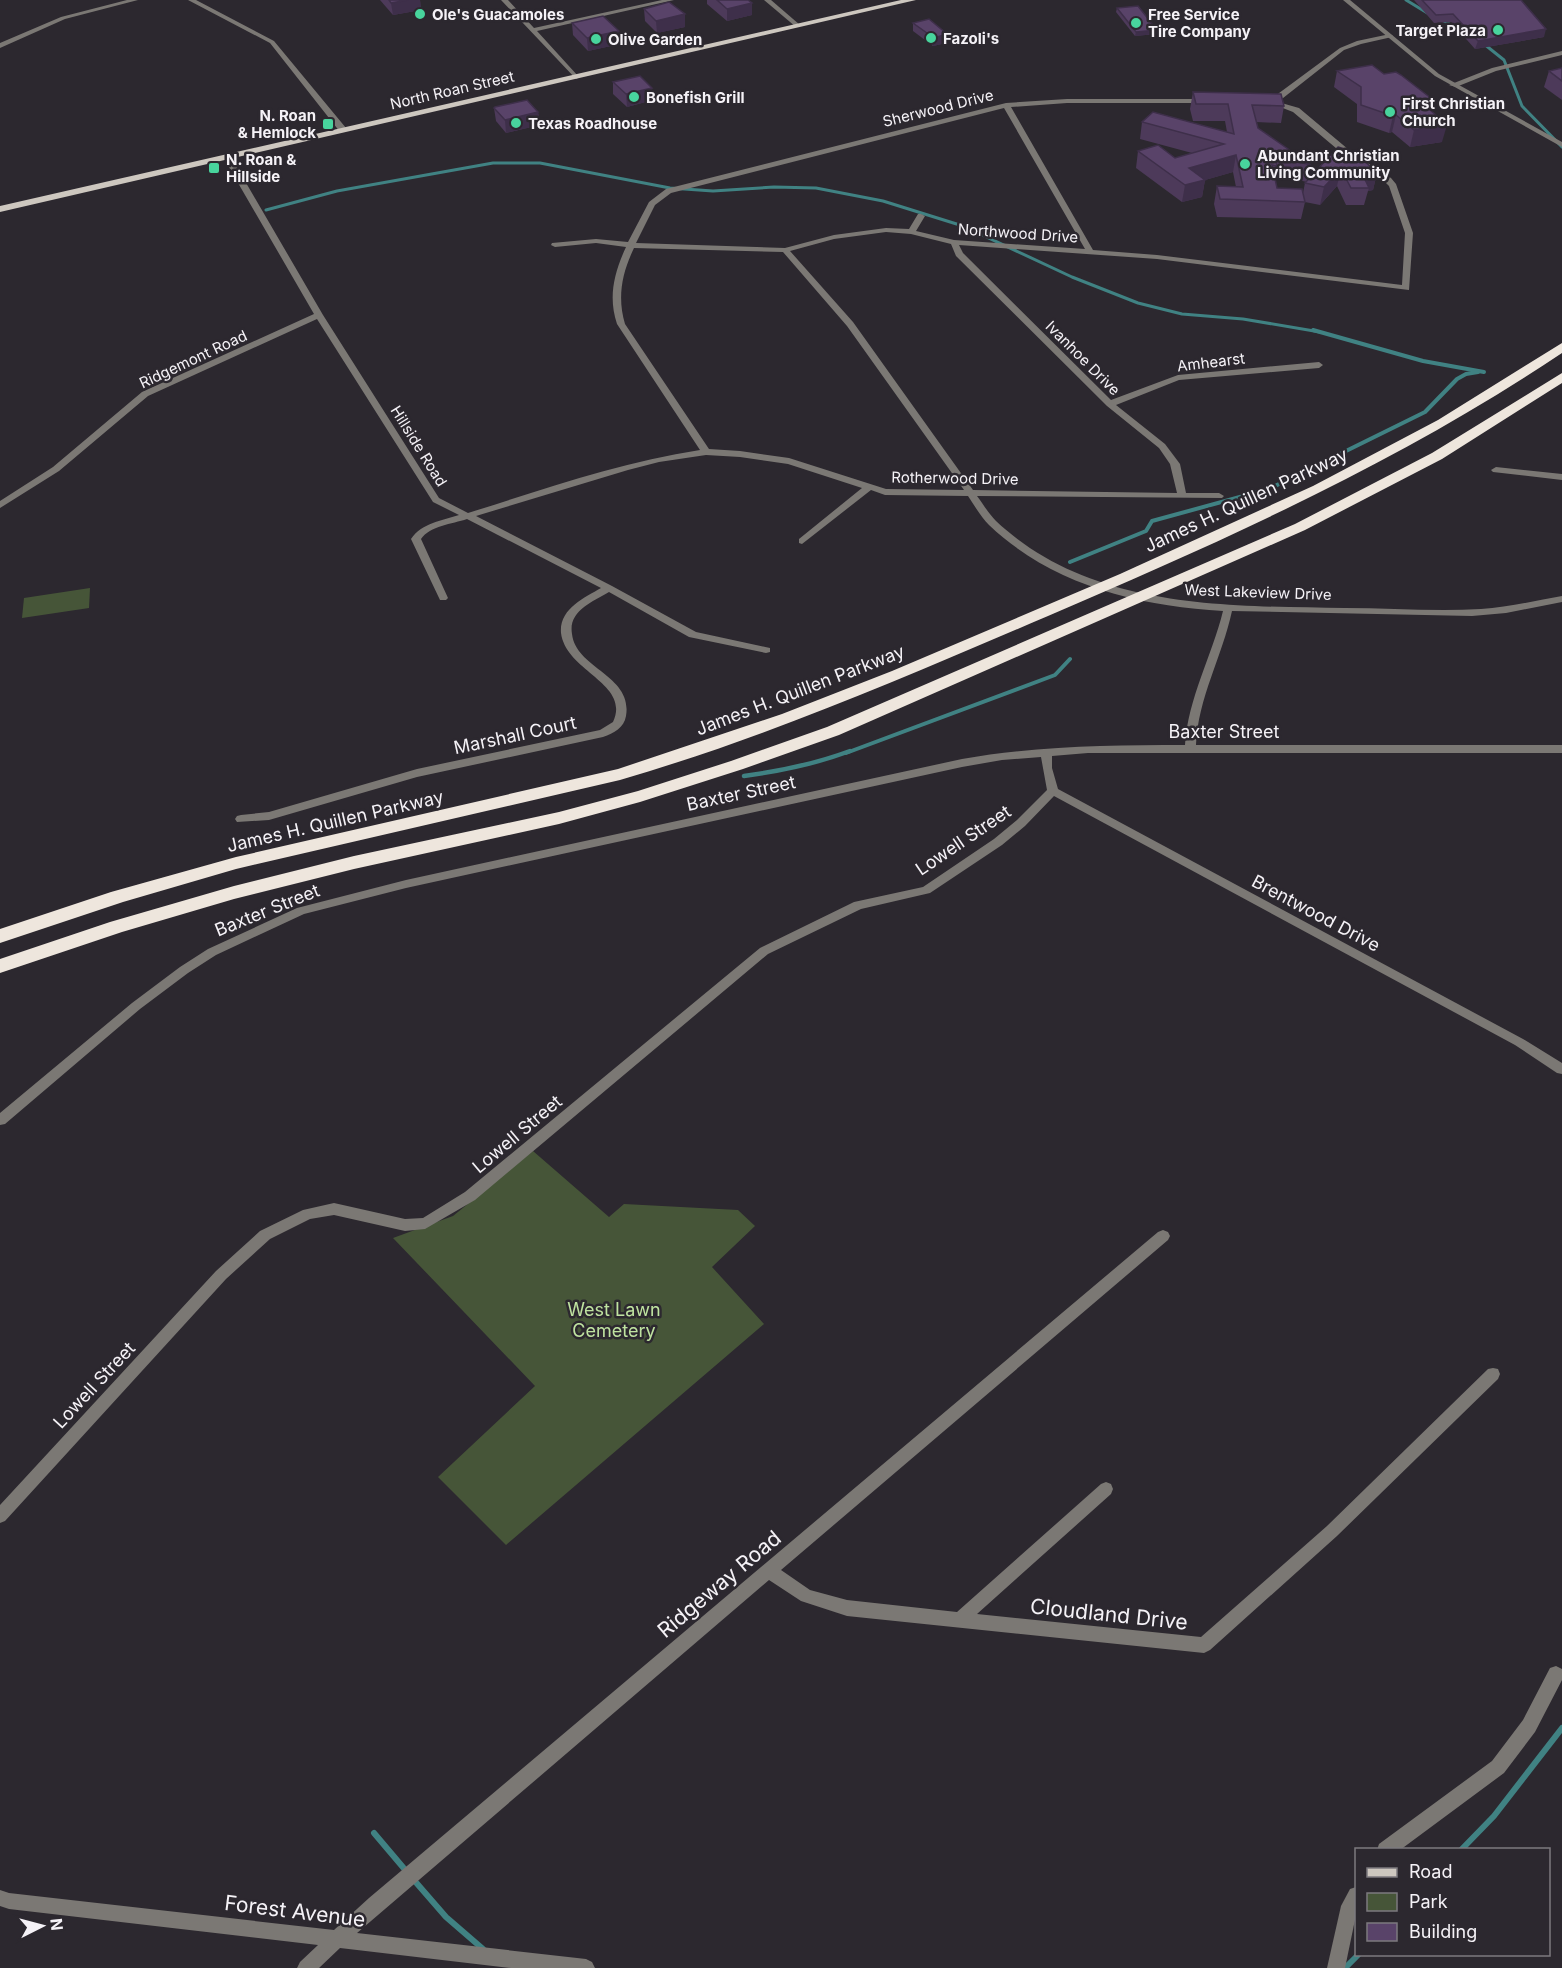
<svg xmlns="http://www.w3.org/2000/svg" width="1562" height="1968" viewBox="0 0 1562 1968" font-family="Inter,sans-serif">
	<rect width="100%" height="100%" fill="#2c282f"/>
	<g fill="#465538">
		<polygon points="90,588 89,608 22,618 24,598"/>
		<polygon points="533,1151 609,1217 624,1204 738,1210 755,1226 712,1267 764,1324 506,1545 438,1477 535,1386 393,1238 453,1216"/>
	</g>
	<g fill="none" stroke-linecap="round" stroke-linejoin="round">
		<g stroke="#408283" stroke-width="3">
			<polyline points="1406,0 1429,14"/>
			<polyline points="1442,20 1459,29"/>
			<polyline points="1484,44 1504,60 1522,106 1562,147"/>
			<polyline points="266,210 337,191 493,163 540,163 670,188 713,191 774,187 816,188 883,201 963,226 1072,277 1138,303 1182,314 1243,319 1320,332"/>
		</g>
		<g stroke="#408283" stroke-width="4">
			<polyline points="1313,330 1423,361 1484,372"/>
			<polyline points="1070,562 1146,531 1152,521 1269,489 1425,412 1457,379 1466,374 1478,372"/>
			<polyline points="846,753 1055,675 1070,659"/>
		</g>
		<path stroke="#408283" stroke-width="4.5" d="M744 776C781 771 815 764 850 751"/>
		<g stroke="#408283" stroke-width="6">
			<polyline points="374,1833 407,1872"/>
			<polyline points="1461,1850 1494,1816 1562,1728"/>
			<polyline points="413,1879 446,1917 483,1949"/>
			<polyline points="1345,1968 1359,1954"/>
		</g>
		<g fill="#7b7874" fill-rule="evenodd">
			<polygon points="127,0 138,0 65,19 0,48 0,43 61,17"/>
			<polygon points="188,0 196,0 274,41 346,128 346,132 340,132 270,43"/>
			<polygon points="501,0 508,0 534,28 662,0 674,0 537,31 578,76 580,77 576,79"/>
			<polygon points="764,0 771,0 800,25 800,27 796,27"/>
			<path d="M1390 34 1393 36 1392 37 1361 44 1344 50 1278 102 1299 108 1355 155 1391 178 1396 184 1413 233 1409 290 1157 259 959 245 963 253 1111 400 1178 375 1319 362 1323 365 1319 368 1179 380 1116 405 1165 444 1180 464 1186 493H1219L1224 496 1222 498 977 496C983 504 989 514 996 521 1090 609 1224 606 1345 608 1390 608 1436 612 1481 609 1508 607 1535 601 1562 596V602L1506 613 1472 616 1232 611C1222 657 1198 698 1196 745H1562V753H1088L1052 756V768L1058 789 1523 1039 1562 1063V1074L1557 1073 1515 1045 1054 796 1025 826 1002 845 930 893 861 909 768 954 475 1200 425 1229 405 1231 334 1215 310 1219 270 1239 226 1279 5 1521 0 1523V1505L216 1271 260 1231 303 1210 334 1203 405 1219 423 1218 465 1192 760 948 854 902 923 887 994 839 1017 820 1047 790 1041 757 1002 760 962 767 406 888 304 914 216 955 188 973 140 1009 5 1124 0 1125V1113L132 1003 180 967 208 949 297 908 406 880 962 759C1036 746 1110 745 1185 745 1188 698 1212 656 1223 611 1138 606 1052 585 989 525 981 517 974 505 968 496L885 495 871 490 802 544 799 543V539L862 488 788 464 740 457 706 455 659 462 628 470 476 516 612 586 696 632 770 648V652L766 653 689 637 609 592C592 602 568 611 572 634 576 669 633 675 626 716 624 728 614 733 603 737L417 777 269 820 237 822 235 819 237 816 241 815 269 812 417 769 600 730 613 722C631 683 566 672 561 633 559 609 584 598 601 588L467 519C452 524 430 526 421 539L448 598 446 600H440L411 539C422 523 441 521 459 515L433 502 317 319 148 396 59 471 0 508V501L53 467 142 392 314 314 223 157 224 155 231 157 323 315 439 498 468 513C545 489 621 462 700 450L617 324C608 297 614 273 626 247L596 243 555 247 551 245 552 243 596 239 628 242 649 202 666 189 1006 103 1067 99H1207L1211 101 1207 103H1067L1011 107 1093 250 1157 255 1402 285 1405 233 1389 186 1385 182 1349 159 1293 112 1265 101 1271 99 1340 48 1357 41ZM1004 108 1085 249 954 240 916 231 925 216 921 214H918L909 229 886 228 834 235 785 248 636 243 655 205 671 193ZM886 232 911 234 951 244 956 256 1107 406 1159 448 1170 464 1177 493 973 490 853 322 790 251 834 239ZM634 248 783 252 847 326 964 490 886 489 789 458 740 451 709 449 625 324C617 297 622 273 634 248Z"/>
			<polygon points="1562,51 1562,55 1496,71 1456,87 1449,85 1492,68"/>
			<polygon points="1496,467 1562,474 1562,480 1493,472 1491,470"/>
			<polygon points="1163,1230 1168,1232 1170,1236 1168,1240 781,1570 810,1590 847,1600 957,1612 1101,1484 1106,1482 1111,1484 1113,1489 1111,1494 977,1614 1201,1637 1327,1526 1488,1369 1493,1368 1498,1369 1500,1374 1498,1379 1337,1536 1210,1650 1204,1653 847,1616 801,1601 769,1580 357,1933 586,1959 592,1962 595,1968 511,1968 340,1948 319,1968 297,1968 300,1962 318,1945 9,1909 0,1906 0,1890 9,1893 334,1930 369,1898 1158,1232"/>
			<polygon points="1556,1666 1562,1669 1562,1680 1535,1732 1504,1773 1400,1850 1377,1850 1379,1844 1492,1761 1523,1720 1550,1668"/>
			<polygon points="1356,1887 1356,1915 1345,1968 1327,1968 1341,1906 1350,1889"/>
		</g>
		<polygon fill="#7b7874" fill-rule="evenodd" points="1343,0 1350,0 1439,74 1562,142 1562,147 1435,76"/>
		<polygon fill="#cdc7bf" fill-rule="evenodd" points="901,0 916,0 0,212 0,206"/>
		<g fill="#eee6dd" fill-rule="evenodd">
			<path d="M1562 343V353C1400 462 1227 539 1048 616 908 676 767 737 620 780L236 869 123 902 0 943V929L111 892 236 857 618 769 782 714 892 671 1120 574 1313 486 1438 420Z"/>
			<polygon points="1562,373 1562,383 1442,459 1305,530 839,735 743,769 640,802 559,824 354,869 234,899 122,932 0,973 0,959 110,922 234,886 354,856 559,812 638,791 731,761 827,727 1295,524 1432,453"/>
		</g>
	</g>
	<g fill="#4d3a5a" fill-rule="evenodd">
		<polygon points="380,0 420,0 421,10 393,15"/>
		<polygon points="707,0 748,0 752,3 752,15 727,21 707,4"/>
		<polygon points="1414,0 1521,0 1544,37 1475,49 1451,22 1434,23"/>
		<polygon points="1117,8 1156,34 1135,36 1116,12"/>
		<polygon points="644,9 685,27 657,33 645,21"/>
		<polygon points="572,23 619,31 620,44 588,51 573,35"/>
		<polygon points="913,23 946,43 933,46 913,31"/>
		<polygon points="1562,68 1562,100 1544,87 1549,71"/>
		<polygon points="1337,71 1429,109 1442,142 1410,147 1392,132 1389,133 1357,122 1357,104 1334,87"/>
		<polygon points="613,82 652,88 653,100 627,107 613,94"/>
		<path d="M1193 92 1284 106 1281 123 1256 122 1258 128 1311 165 1307 181 1338 147 1377 173 1373 190 1368 191 1364 205H1346L1337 186 1320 205 1305 202 1301 219 1217 217 1214 204 1217 186 1236 187 1233 172 1205 180 1202 197 1182 202 1136 168 1138 151 1175 158 1192 153 1140 139 1142 122 1227 132 1225 121H1193L1190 109ZM1275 175 1307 182 1305 183 1303 193 1277 188 1274 177Z"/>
		<polygon points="494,108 538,112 540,125 506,133 496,121"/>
	</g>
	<g fill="#3e2f4a">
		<polygon points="408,0 420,0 421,10 393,15 391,3"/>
		<polygon points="752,3 752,15 727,21 727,9"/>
		<polygon points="685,14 685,27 657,33 656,21"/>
		<polygon points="1546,29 1544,37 1475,49 1478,41"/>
		<polygon points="1157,30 1156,34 1135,36 1136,32"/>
		<polygon points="619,31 620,44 588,51 587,38"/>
		<polygon points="947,34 946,43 933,46 934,38"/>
		<polygon points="652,88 653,100 627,107 626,94"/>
		<polygon points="1432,99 1427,116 1420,101"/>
		<polygon points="538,112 540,125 506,133 505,120"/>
		<polygon points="1396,115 1392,132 1389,133 1393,116"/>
		<polygon points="1447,125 1442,142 1410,147 1414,130"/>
		<polygon points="1236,155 1233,172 1205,180 1202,197 1182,202 1185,185 1189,168"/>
		<polygon points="1341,169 1337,186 1320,205 1324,187"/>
		<polygon points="1377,173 1373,190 1368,191 1369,188 1363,175"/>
	</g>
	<g fill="#594369" stroke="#3e2f4a" stroke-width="1.5">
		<polygon points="389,0 408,0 391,3"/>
		<polygon points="717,0 748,0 752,3 727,9"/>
		<polygon points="1422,0 1521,0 1546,29 1478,41 1453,14 1436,15"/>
		<polygon points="669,2 685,14 656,21 644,9"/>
		<polygon points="1138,6 1157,30 1136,32 1117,8"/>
		<polygon points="603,16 619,31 587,38 572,23"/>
		<polygon points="929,19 947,34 934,38 913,23"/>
		<polygon points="1372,65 1384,74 1396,72 1401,75 1432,99 1420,101 1447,125 1414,130 1396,115 1393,116 1361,105 1361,87 1337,71"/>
		<polygon points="1562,68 1562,81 1549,71"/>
		<polygon points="640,76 652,88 626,94 613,82"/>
		<polygon points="1193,92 1281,94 1284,106 1252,105 1258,128 1311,165 1274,156 1277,166 1272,165 1277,188 1302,189 1305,202 1220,199 1217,186 1243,187 1236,155 1189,168 1205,180 1185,185 1138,151 1158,145 1175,158 1224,144 1142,122 1153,112 1234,134 1228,104 1196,104"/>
		<polygon points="527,100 538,112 505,120 494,108 495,107"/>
		<polygon points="1338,147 1355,152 1377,173 1363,175 1369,188 1351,188 1341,169 1324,187 1305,183"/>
	</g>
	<g fill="#48d49d" stroke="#2c282f" stroke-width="2">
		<circle cx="420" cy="14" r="6"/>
		<circle cx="1136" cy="23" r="6"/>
		<circle cx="1498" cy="30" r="6"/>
		<circle cx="931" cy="38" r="6"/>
		<circle cx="596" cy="39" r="6"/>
		<circle cx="634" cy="97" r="6"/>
		<circle cx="1390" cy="112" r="6"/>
		<circle cx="516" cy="123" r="6"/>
		<rect x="322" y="118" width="12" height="12" rx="3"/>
		<circle cx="1245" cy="164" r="6"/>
		<rect x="208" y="162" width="12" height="12" rx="3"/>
	</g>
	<g text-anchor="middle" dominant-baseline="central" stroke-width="5" stroke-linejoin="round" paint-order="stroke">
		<g font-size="15" font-weight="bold" fill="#f5f2f7" stroke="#2c282f" text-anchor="start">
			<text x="432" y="14">Ole's Guacamoles</text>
			<text x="1148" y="14">Free Service<tspan x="1148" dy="17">Tire Company</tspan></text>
			<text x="1486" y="30" text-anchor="end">Target Plaza</text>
			<text x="943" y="38">Fazoli's</text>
			<text x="608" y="39">Olive Garden</text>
			<text x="646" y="97">Bonefish Grill</text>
			<text x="1402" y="103">First Christian<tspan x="1402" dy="17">Church</tspan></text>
			<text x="316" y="115" text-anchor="end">N. Roan<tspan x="316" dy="17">&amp; Hemlock</tspan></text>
			<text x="528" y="123">Texas Roadhouse</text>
			<text x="1257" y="155">Abundant Christian<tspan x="1257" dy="17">Living Community</tspan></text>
			<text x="226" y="159">N. Roan &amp;<tspan x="226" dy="17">Hillside</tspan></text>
		</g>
		<g font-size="15" fill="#f5f2f7" stroke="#2c282f">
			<text transform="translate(452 90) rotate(-13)">North Roan Street</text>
			<text transform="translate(938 108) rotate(-14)">Sherwood Drive</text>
			<text transform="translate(1018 233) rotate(4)">Northwood Drive</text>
			<text transform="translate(1083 358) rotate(45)">Ivanhoe Drive</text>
			<text transform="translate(193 359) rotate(-25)">Ridgemont Road</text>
			<text transform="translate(1211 362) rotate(-7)">Amhearst</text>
			<text transform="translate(419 446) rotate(58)">Hillside Road</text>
			<text transform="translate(955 478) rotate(1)">Rotherwood Drive</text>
			<text transform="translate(1258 592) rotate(2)">West Lakeview Drive</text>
		</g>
		<g font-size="18" fill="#f5f2f7" stroke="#2c282f">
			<text transform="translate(1246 500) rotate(-25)">James H. Quillen Parkway</text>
			<text transform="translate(800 690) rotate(-21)">James H. Quillen Parkway</text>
			<text x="1224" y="731">Baxter Street</text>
			<text transform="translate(515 735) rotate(-12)">Marshall Court</text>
			<text transform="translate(741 793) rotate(-12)">Baxter Street</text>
			<text transform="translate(335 821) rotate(-13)">James H. Quillen Parkway</text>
			<text transform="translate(963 840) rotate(-34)">Lowell Street</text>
			<text transform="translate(267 910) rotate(-22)">Baxter Street</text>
			<text transform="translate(1316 913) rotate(28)">Brentwood Drive</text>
			<text transform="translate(517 1134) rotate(-40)">Lowell Street</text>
			<text transform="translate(94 1385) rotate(-47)">Lowell Street</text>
		</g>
		<g font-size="18" fill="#bfe3a0" stroke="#2c282f">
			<text x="614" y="1309">West Lawn<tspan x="614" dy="21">Cemetery</tspan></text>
		</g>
		<g font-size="21" fill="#f5f2f7" stroke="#2c282f">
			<text transform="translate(719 1584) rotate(-40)">Ridgeway Road</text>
			<text transform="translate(1109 1614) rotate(6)">Cloudland Drive</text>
			<text transform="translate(295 1911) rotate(7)">Forest Avenue</text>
		</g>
	</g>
	<rect x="1355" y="1848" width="195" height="108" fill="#2c282f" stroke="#7c797f" stroke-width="1.5"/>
	<rect x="1367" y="1868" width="30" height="9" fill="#cdc7bf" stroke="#7c797f" stroke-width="1.5"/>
	<text x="1409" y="1878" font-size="18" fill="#f5f2f7">Road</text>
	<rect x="1367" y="1893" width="30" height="18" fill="#465538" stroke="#7c797f" stroke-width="1.5"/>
	<text x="1409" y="1908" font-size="18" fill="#f5f2f7">Park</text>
	<rect x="1367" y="1923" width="30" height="18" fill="#594369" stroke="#7c797f" stroke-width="1.5"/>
	<text x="1409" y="1938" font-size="18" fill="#f5f2f7">Building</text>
	<g transform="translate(42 1926) rotate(84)" stroke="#2c282f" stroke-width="4.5" paint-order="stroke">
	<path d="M0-4.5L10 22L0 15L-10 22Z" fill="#f5f2f7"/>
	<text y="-9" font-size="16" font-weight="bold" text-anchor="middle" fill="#f5f2f7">N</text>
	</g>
</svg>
